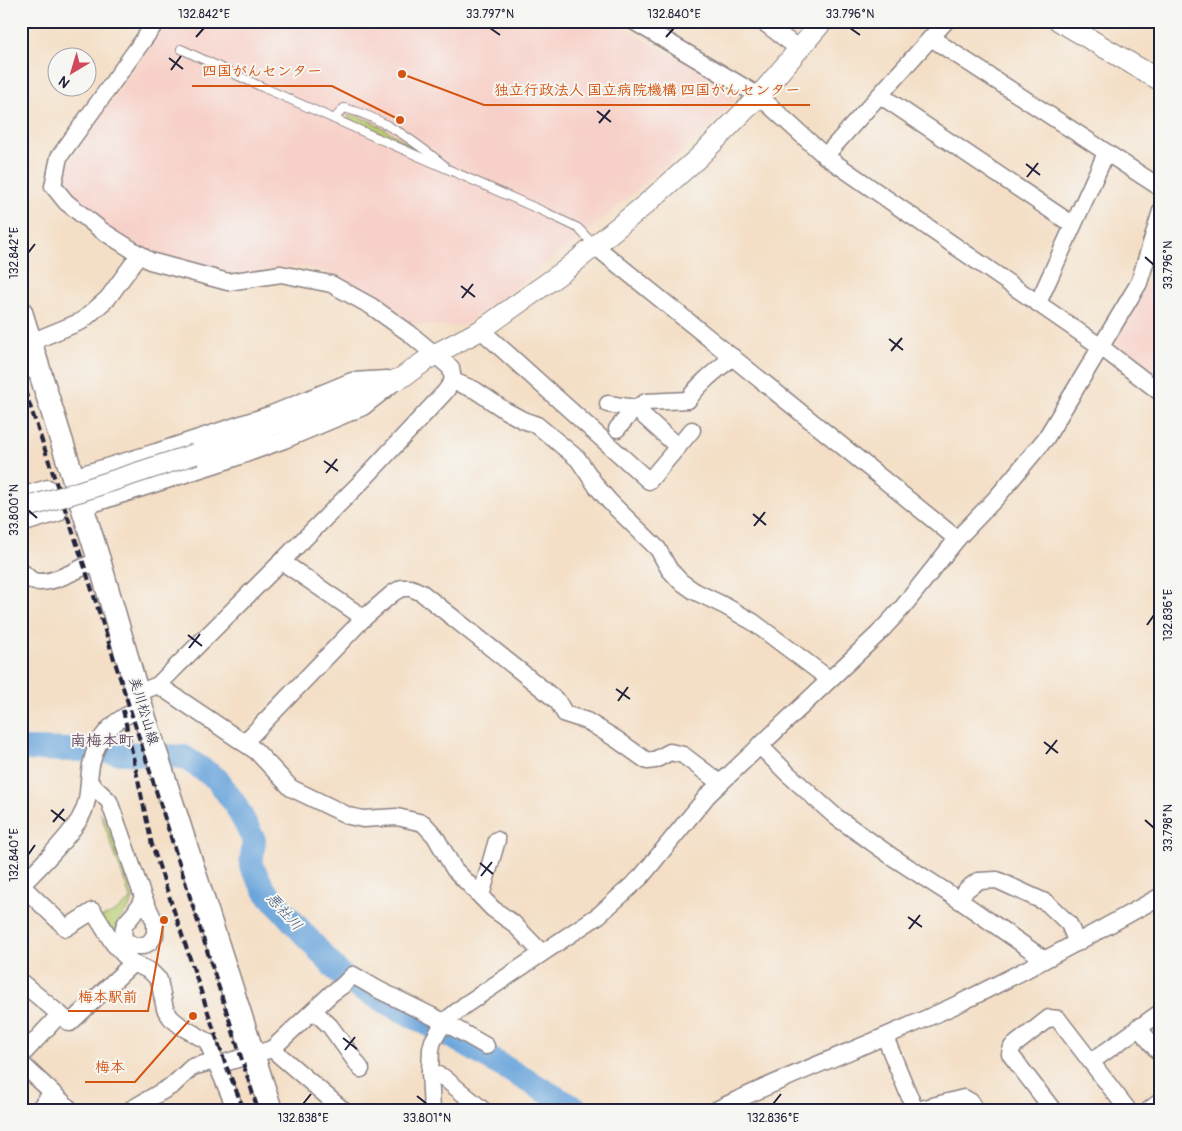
<svg xmlns="http://www.w3.org/2000/svg" width="1182" height="1131" viewBox="0 0 1182 1131" font-family="Pangolin,'Klee One',sans-serif">
	<rect width="100%" height="100%" fill="#f6f6f2"/>
	<filter id="ink" filterUnits="userSpaceOnUse"><feTurbulence type="fractalNoise" baseFrequency=".02" numOctaves="2"/><feDisplacementMap in="SourceGraphic" scale="10" xChannelSelector="R" yChannelSelector="G"/><feConvolveMatrix kernelMatrix="1 2 1 2 8 2 1 2 1" color-interpolation-filters="sRGB"/></filter>
	<filter id="wash" filterUnits="userSpaceOnUse"><feTurbulence type="fractalNoise" baseFrequency=".0096" numOctaves="4" result="noise"/><feDisplacementMap in="SourceGraphic" scale="20" xChannelSelector="R" yChannelSelector="G"/><feGaussianBlur stdDeviation="1.12" result="paint"/><feColorMatrix in="noise" values="0 0 0 0 0 0 0 0 0 0 0 0 0 0 0 0 0 1.4 0 .05"/><feComposite in="paint" operator="in"/></filter>
	<g filter="url(#wash)">
		<rect width="100%" height="100%" fill="#f4dfc6"/>
		<g fill="#f7d1c9">
			<polygon points="167,21 613,21 725,85 734,98 732,106 656,174 595,225 490,307 465,324 453,327 408,323 352,286 329,273 305,267 282,267 254,272 231,272 204,269 175,260 141,247 106,226 70,197 67,166"/>
			<polygon points="1161,247 1161,380 1118,346 1115,336 1152,277"/>
		</g>
		<g fill="#bacd71" stroke="#6e7856">
			<polygon points="352,114 373,122 419,150 349,119 348,116"/>
			<path d="M100 812 109 827 133 898C130 914 116 915 115 933L101 917 113 913 131 900Z"/>
		</g>
		<g fill="none" stroke-linecap="round" stroke-linejoin="round">
			<polyline stroke="#6aa5db" stroke-width="24" points="21,749 81,750 184,757 217,779 235,804 254,840 251,866 266,892 341,975 360,988 461,1042 578,1110"/>
		</g>
	</g>
	<g filter="url(#ink)">
		<g fill="none" stroke-linecap="round" stroke-linejoin="round">
			<defs>
				<g id="service">
					<polyline points="181,49 262,87 547,213 578,228 595,246"/>
					<path d="M334 119 344 108C382 117 414 141 444 165"/>
				</g>
				<g id="minor">
					<polyline points="633,21 759,96 825,156 1101,347 1161,393"/>
					<polyline points="762,21 799,49"/>
					<polyline points="931,38 1161,188"/>
					<polyline points="880,95 1073,225"/>
					<polyline points="825,156 946,21"/>
					<polyline points="595,246 957,539"/>
					<polyline points="1038,303 1106,153"/>
					<polyline points="481,330 649,481 692,430"/>
					<polyline points="31,342 82,321 108,298 140,254"/>
					<polyline points="21,372 38,366"/>
					<polyline points="453,381 475,390 506,411 523,420 537,425 578,459 597,487 610,502 658,549 669,569 680,581 694,591 725,606 753,622 829,679"/>
					<path d="M608 404 635 408 646 402 688 400C699 383 717 370 733 357"/>
					<polyline points="617,429 635,408 678,447"/>
					<polyline points="73,477 156,452 272,414 352,381 387,379"/>
					<polyline points="21,496 48,488"/>
					<polyline points="83,507 226,461 284,440 363,407 391,385"/>
					<polyline points="21,524 58,513"/>
					<polyline points="281,561 364,618"/>
					<path d="M21 571C25 574 30 580 34 581 50 587 83 566 99 560"/>
					<polyline points="158,685 256,751 291,788 349,816 363,819 397,817 423,823 435,836 454,869 493,909 513,923 542,953"/>
					<polyline points="138,693 158,685 363,480 445,392 453,381 451,368 409,333 371,306 331,284 281,274 228,282 150,261 101,230 66,202 53,186 59,157 157,21"/>
					<polyline points="244,743 364,618 393,593 402,588 411,588 422,593 544,690 558,702 565,714 587,721 616,739 647,761 655,760 670,752 683,755 720,783"/>
					<polyline points="759,745 788,774 836,817 894,858 959,900 1044,959"/>
					<path d="M90 783 109 801 143 897 155 922V935L150 942 143 946H133L124 939C121 920 130 922 137 909 140 905 141 901 143 897"/>
					<path d="M21 886C41 865 63 844 79 820 91 801 87 785 91 765 97 736 115 717 142 709"/>
					<polyline points="22,886 66,928 93,911 113,943 125,956 133,963 150,971 159,980 165,1009 171,1018 182,1027 207,1041 236,1110"/>
					<polyline points="481,896 497,840"/>
					<polyline points="959,900 967,889 978,881 997,880 1047,903 1069,924 1077,943"/>
					<polyline points="21,982 70,1023 133,963"/>
					<polyline points="314,1011 330,1026 361,1069"/>
					<polyline points="1138,1027 1161,1055"/>
					<polyline points="885,1037 915,1110"/>
					<polyline points="272,1049 332,993 342,986 353,975 377,989 444,1022 486,1046"/>
					<polyline points="21,1056 60,1014"/>
					<polyline points="1091,1062 1161,1012"/>
					<polyline points="21,1063 71,1110"/>
					<polyline points="217,1065 272,1049 343,1110"/>
					<polyline points="430,1072 443,1077 483,1110"/>
					<polyline points="38,1110 52,1093"/>
					<polyline points="130,1110 173,1085 192,1067 215,1061"/>
					<polyline points="432,1110 430,1072 431,1049 433,1041 444,1022 465,1005 599,915 641,877 708,795 878,634 902,608 957,539 997,497 1046,438 1139,283 1161,211"/>
					<path d="M716 1110C796 1071 880 1041 960 1003 1028 970 1095 933 1161 896"/>
					<polyline points="917,1110 964,1098 971,1102 976,1110"/>
					<polyline points="1053,1110 1010,1054 1012,1047 1049,1018 1058,1019 1128,1110"/>
					<polyline points="1149,1110 1161,1101"/>
				</g>
				<g id="tertiary">
					<polyline points="1059,21 1161,81"/>
					<polyline points="195,454 401,378 435,354 481,330 564,271 646,204 699,157 759,96 823,21"/>
				</g>
				<polyline id="secondary" points="21,312 99,560 142,709 271,1110"/>
			</defs>
			<use href="#service" stroke="#8b8080" stroke-width="10"/>
			<use href="#minor" stroke="#8b8080" stroke-width="19"/>
			<use href="#tertiary" stroke="#8b8080" stroke-width="22"/>
			<use href="#secondary" stroke="#8b8080" stroke-width="25"/>
			<use href="#service" stroke="#fff" stroke-width="8"/>
			<use href="#minor" stroke="#fff" stroke-width="16"/>
			<use href="#tertiary" stroke="#fff" stroke-width="20"/>
			<use href="#secondary" stroke="#fff" stroke-width="22"/>
			<g stroke="#22223b" stroke-width="4" stroke-dasharray="8 4" stroke-linecap="butt">
				<polyline points="21,379 84,565 258,1110"/>
				<polyline points="123,710 152,845 225,1063 244,1110"/>
			</g>
			<defs>
				<polyline id="tertiary-bridge" points="21,509 78,492 195,454"/>
			</defs>
			<use href="#tertiary-bridge" stroke="#8b8080" stroke-width="22" stroke-linecap="butt"/>
			<use href="#tertiary-bridge" stroke="#fff" stroke-width="20"/>
		</g>
	</g>
	<path fill="none" stroke="#22223b" stroke-width="2" d="M490 28 500 35M850 28 860 35M196 37 204 28M666 37 674 28M169 58 183 69M171 70 181 56M597 111 611 122M599 123 610 110M1026 164 1040 175M1027 177 1038 163M28 253 35 244M1145 257 1154 265M461 286 475 297M462 298 473 284M889 339 903 350M891 351 902 338M324 461 338 471M326 473 337 459M28 510 37 518M753 514 766 525M754 526 765 512M1147 625 1154 615M188 635 202 646M189 648 200 634M616 689 630 699M618 701 628 687M1044 742 1058 753M1046 754 1057 740M51 810 65 821M1145 820 1154 828M53 822 64 809M28 855 35 845M480 863 493 874M481 876 492 862M908 917 922 927M909 929 920 915M343 1038 357 1049M345 1050 355 1037M417 1096 427 1104M303 1104 311 1094M773 1104 781 1094"/>
	<g text-anchor="middle" dominant-baseline="central" stroke-width="4" stroke-linejoin="round" paint-order="stroke">
		<g font-size="14" fill="#22223b" stroke="#f6f6f2">
			<text transform="translate(144 711) rotate(73)">美川松山線</text>
		</g>
		<g font-size="15" font-style="italic" fill="#3f567b" stroke="#f6f6f2">
			<text transform="translate(284 912) rotate(48)">悪社川</text>
		</g>
		<g font-size="16" font-weight="bold" fill="#694c66" stroke="#f6f6f2">
			<text x="102" y="741">南梅本町</text>
		</g>
	</g>
	<path fill="none" stroke="#d45411" stroke-width="2" d="M400 120L332 86H192M402 74L484 105H810M164 920L148 1011H68M193 1016L135 1082H85"/>
	<g fill="#d45411" stroke="#f6f6f2" stroke-width="2">
		<circle cx="400" cy="120" r="5"/>
		<circle cx="402" cy="74" r="5"/>
		<circle cx="164" cy="920" r="5"/>
		<circle cx="193" cy="1016" r="5"/>
	</g>
	<g font-size="15" text-anchor="middle" font-weight="bold" fill="#d45411" stroke="#f6f6f2" stroke-width="4" stroke-linejoin="round" paint-order="stroke">
		<text x="262" y="76">四国がんセンター</text>
		<text x="647" y="95">独立行政法人 国立病院機構 四国がんセンター</text>
		<text x="108" y="1002">梅本駅前</text>
		<text x="110" y="1072">梅本</text>
	</g>
	<rect width="1182" height="1131" fill="none" stroke="#f6f6f2" stroke-width="55"/>
	<g transform="translate(72 72) rotate(218)"><circle r="24" fill="#f6f6f2" stroke="#a1a1a9"/>
	<path d="M0-4L9 19L0 12L-9 19Z" fill="#d1495b"/>
	<text y="-8" font-size="14" font-weight="bold" text-anchor="middle" fill="#22223b">N</text>
	</g>
	<rect x="28" y="28" width="1126" height="1076" fill="none" stroke="#22223b" stroke-width="2"/>
	<g font-size="12" text-anchor="middle" fill="#22223b">
		<text x="204" y="18">132.842°E</text>
		<text x="490" y="18">33.797°N</text>
		<text x="674" y="18">132.840°E</text>
		<text x="850" y="18">33.796°N</text>
		<text transform="translate(14 253) rotate(-90)" y="4">132.842°E</text>
		<text transform="translate(1168 265) rotate(-90)" y="4">33.796°N</text>
		<text transform="translate(14 510) rotate(-90)" y="4">33.800°N</text>
		<text transform="translate(1168 615) rotate(-90)" y="4">132.836°E</text>
		<text transform="translate(1168 828) rotate(-90)" y="4">33.798°N</text>
		<text transform="translate(14 855) rotate(-90)" y="4">132.840°E</text>
		<text x="303" y="1122">132.838°E</text>
		<text x="427" y="1122">33.801°N</text>
		<text x="773" y="1122">132.836°E</text>
	</g>
</svg>
